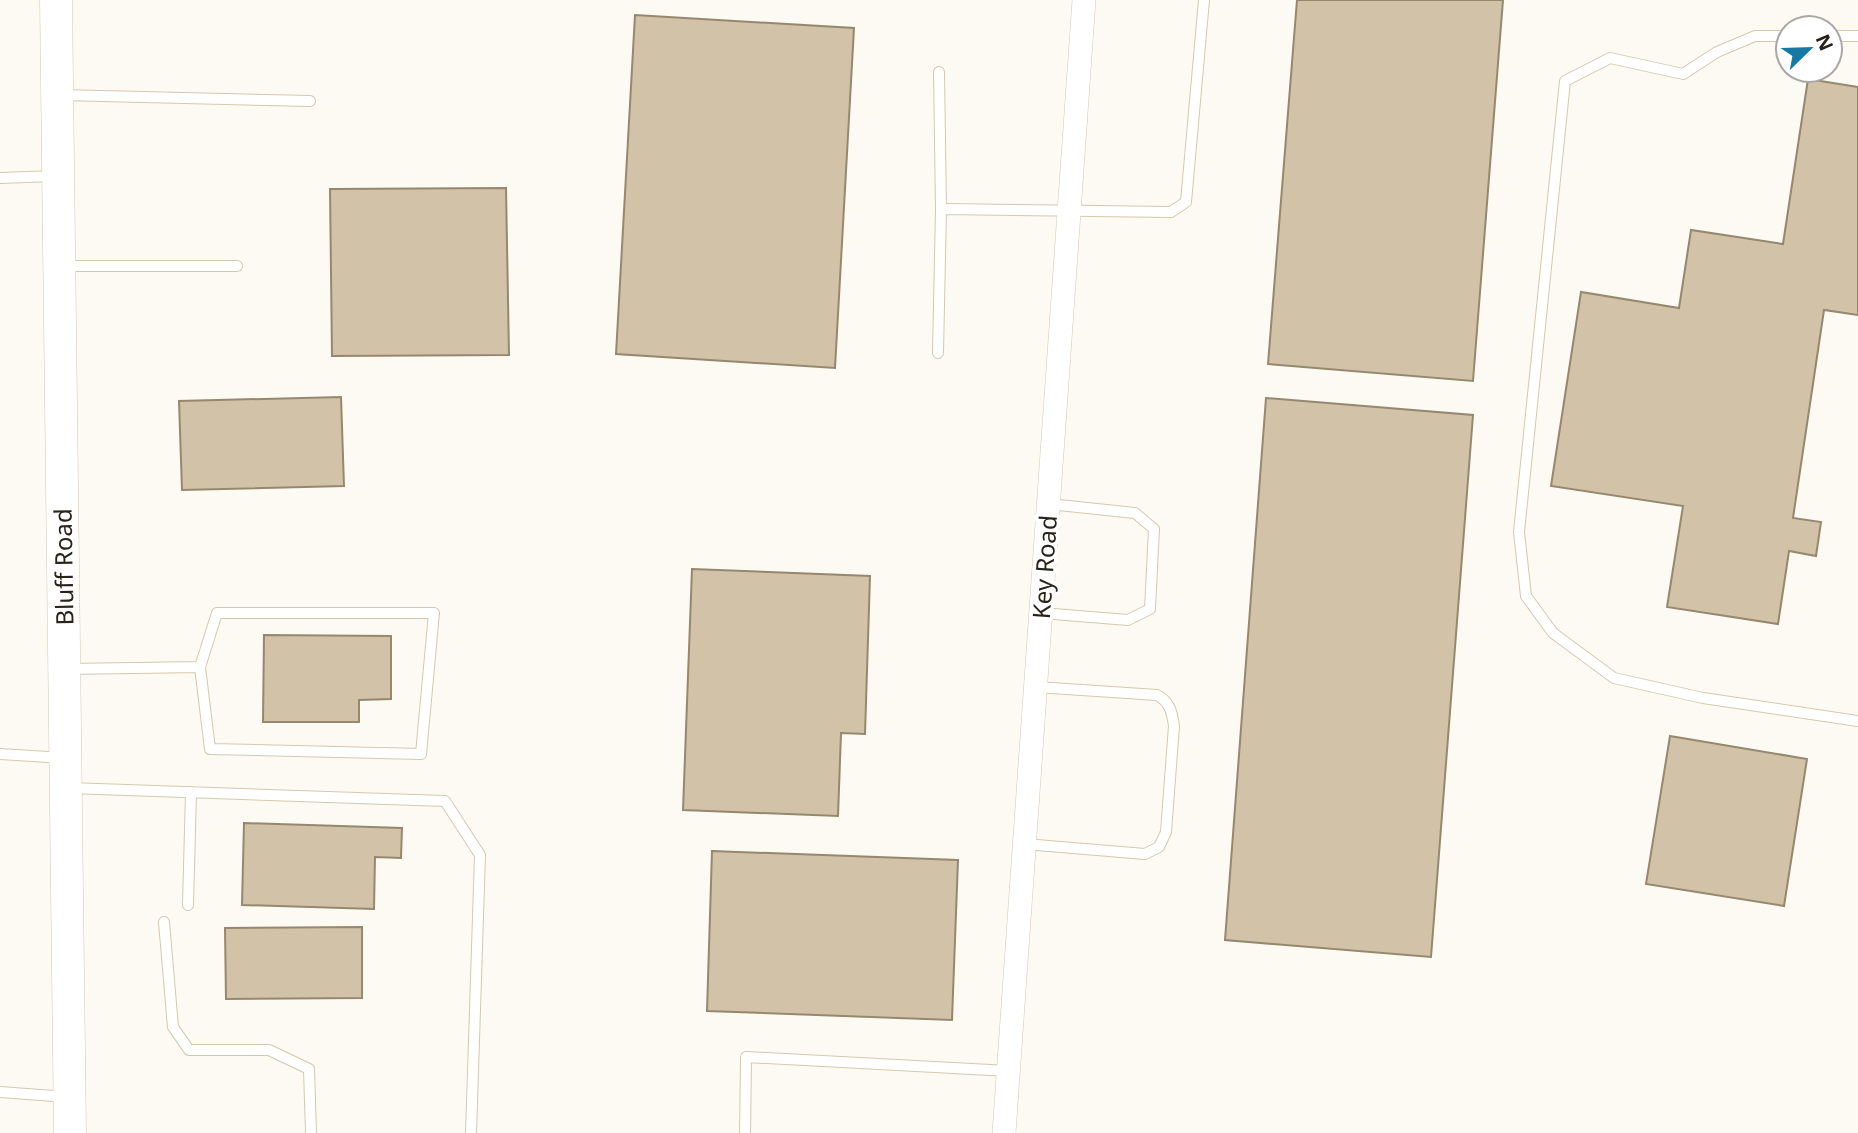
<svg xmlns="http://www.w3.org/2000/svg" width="1858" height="1133" viewBox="0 0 1858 1133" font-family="'Noto Sans',sans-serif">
	<rect width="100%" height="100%" fill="#fdfaf4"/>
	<g fill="#d2c3a8" stroke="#95886e" stroke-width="2">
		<polygon points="1297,0 1503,0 1473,381 1268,364"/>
		<polygon points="635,15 854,28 835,368 616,354"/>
		<polygon points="1808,79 1858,87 1858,315 1824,310 1793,518 1821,522 1816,556 1789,551 1778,624 1667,607 1683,506 1551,486 1581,292 1679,308 1691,230 1783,244"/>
		<polygon points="506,188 509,355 332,356 330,189"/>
		<polygon points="341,397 344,486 182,490 179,401"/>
		<polygon points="1266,398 1473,415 1431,957 1225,940"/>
		<polygon points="692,569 870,576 865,734 841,733 838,816 683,810"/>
		<polygon points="264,635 391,636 391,699 359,700 359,722 263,722"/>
		<polygon points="1670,736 1807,759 1784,906 1646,884"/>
		<polygon points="244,823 402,828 401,858 375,857 374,909 242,905"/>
		<polygon points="712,851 958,860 952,1020 707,1011"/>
		<polygon points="362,927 362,998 226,999 225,928"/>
	</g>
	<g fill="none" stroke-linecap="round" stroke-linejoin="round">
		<defs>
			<g id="service">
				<polyline points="1788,36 1755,36 1717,52 1683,74 1610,58 1565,81 1519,532 1526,596 1553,633 1614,678 1703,698 1858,721"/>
				<polyline points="1830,36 1858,36"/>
				<polyline points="939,72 941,209"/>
				<polyline points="60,95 310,101"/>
				<polyline points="0,178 55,176"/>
				<polyline points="62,266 237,266"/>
				<polyline points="938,353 941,209 1171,212 1186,202 1204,0"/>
				<polyline points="1041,613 1128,620 1150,609 1154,529 1135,513 1049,504"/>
				<polyline points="67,669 200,667 210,749 421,754 434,613 217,613 200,667"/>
				<polyline points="0,754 64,758"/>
				<polyline points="69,788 445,801 480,855 471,1133"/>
				<path d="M1025 844 1145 854 1159 847 1166 832 1174 726C1172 712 1170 702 1157 695L1036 687"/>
				<polyline points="188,905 191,792"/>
				<polyline points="164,922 173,1027 189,1050 269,1050 309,1069 311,1133"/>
				<polyline points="0,1092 67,1097"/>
				<polyline points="745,1133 746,1057 1009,1071"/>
			</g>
			<polyline id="minor" points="1004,1133 1084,0"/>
			<polyline id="secondary" points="56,0 70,1133"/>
		</defs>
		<use href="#service" stroke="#d6c8ac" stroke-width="12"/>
		<use href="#minor" stroke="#d6c8ac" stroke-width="24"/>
		<use href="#secondary" stroke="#d6c8ac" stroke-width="33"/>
		<use href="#service" stroke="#fff" stroke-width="10"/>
		<use href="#minor" stroke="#fff" stroke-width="23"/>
		<use href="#secondary" stroke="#fff" stroke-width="32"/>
	</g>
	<g text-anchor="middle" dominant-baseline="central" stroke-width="7" stroke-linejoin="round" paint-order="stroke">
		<g font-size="24" fill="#282218" stroke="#fff">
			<text transform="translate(63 567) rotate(-91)">Bluff Road</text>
			<text transform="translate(1044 567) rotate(-86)">Key Road</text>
		</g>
	</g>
	<g transform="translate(1809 49) rotate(67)"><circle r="33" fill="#ffffff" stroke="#a9a7a3" stroke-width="2"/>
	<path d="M0-5L12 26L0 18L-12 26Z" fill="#1678a4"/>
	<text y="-10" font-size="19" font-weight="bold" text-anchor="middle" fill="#282218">N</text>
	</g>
</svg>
